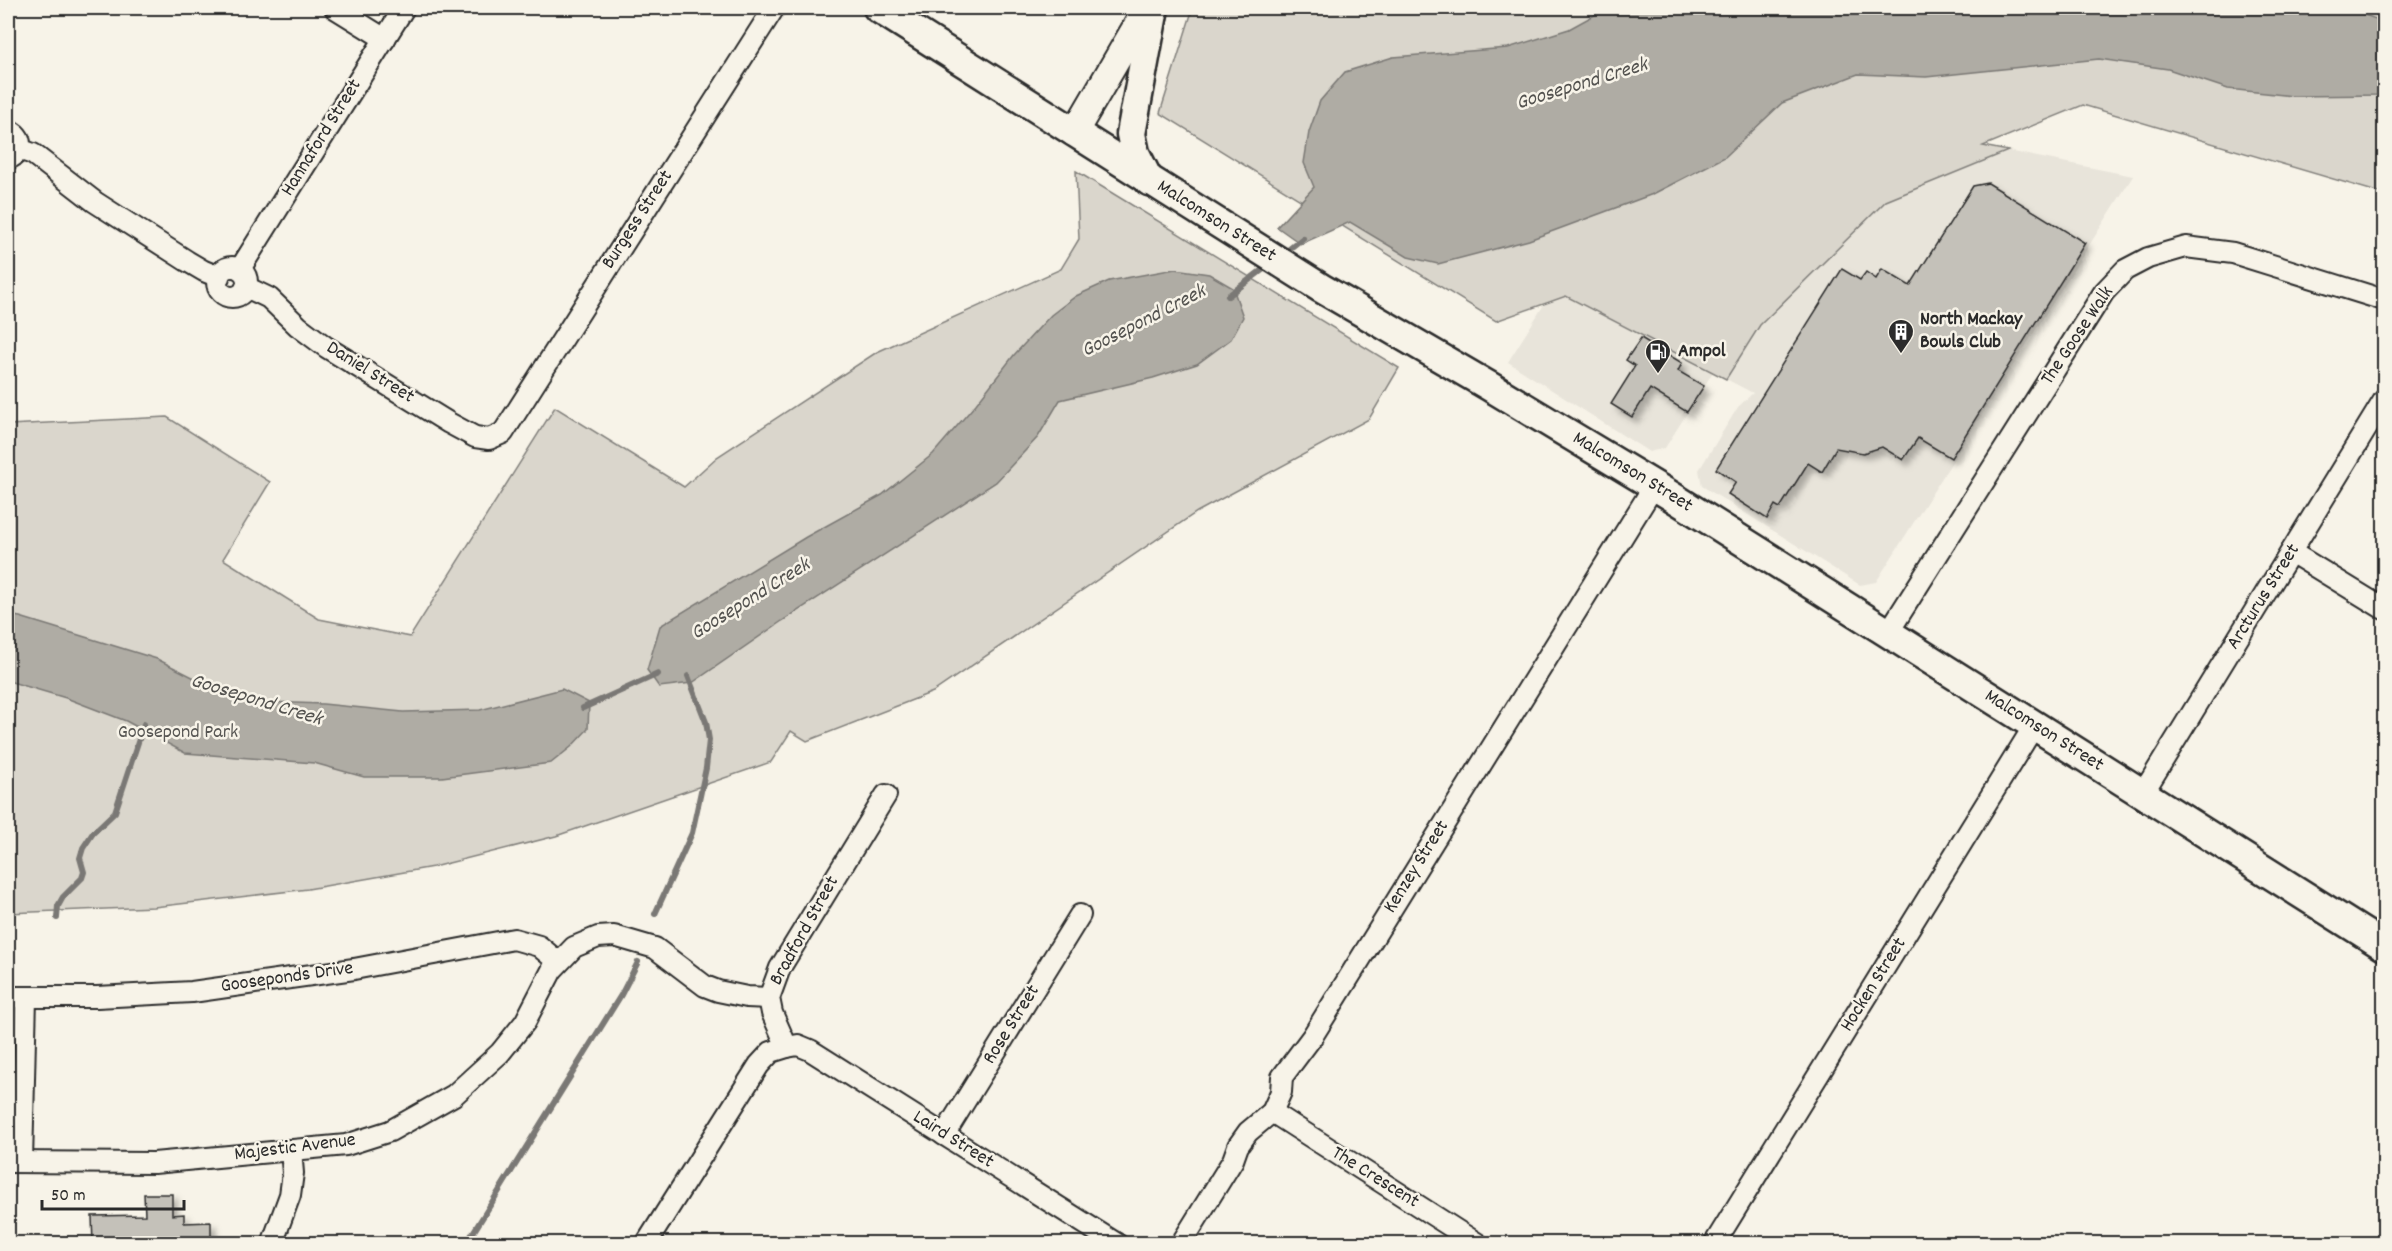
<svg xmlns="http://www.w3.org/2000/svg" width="2392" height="1251" viewBox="0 0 2392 1251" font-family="Dekko,sans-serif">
	<defs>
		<filter id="shadow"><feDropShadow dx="5.5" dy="5.5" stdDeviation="3" flood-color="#0004"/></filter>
	</defs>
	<rect width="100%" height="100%" fill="#f7f3e8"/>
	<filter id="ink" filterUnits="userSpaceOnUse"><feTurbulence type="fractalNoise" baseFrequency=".0167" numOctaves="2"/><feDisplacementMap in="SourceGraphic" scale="12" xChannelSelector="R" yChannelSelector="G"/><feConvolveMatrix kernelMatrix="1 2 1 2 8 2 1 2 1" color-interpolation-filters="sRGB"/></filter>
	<g filter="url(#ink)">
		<g fill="#e8e4da">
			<polygon points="2008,151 2133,176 1876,582 1860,585 1702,486 1699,470 1738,407 1753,393 1726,379 1760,325 1886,201"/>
			<polygon points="1566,296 1713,372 1665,448 1649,452 1508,362 1545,303"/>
		</g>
		<g fill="#dad6cc" stroke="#82807c" stroke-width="1.5">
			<polygon points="1193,8 2384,8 2384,194 2083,105 1983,146 2008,151 1886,201 1760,325 1726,379 1566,296 1496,321 1160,113"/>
			<polygon points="1076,171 1399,368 1369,419 1197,512 933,692 807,741 791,731 771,762 556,836 433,867 308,889 154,907 8,913 8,425 167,417 270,482 223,559 319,619 410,637 555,407 684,487 717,457 877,352 1061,269 1079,239"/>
		</g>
		<g fill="#afaca4" stroke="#7a7874" stroke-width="1.5">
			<polygon points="1607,8 2346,8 2384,22 2384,95 2293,96 2228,89 2168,69 2099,59 1926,77 1858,74 1782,103 1725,157 1653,194 1529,240 1438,264 1408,257 1350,222 1301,244 1277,227 1314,187 1304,163 1309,132 1320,101 1345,72 1393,57 1508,48 1569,29"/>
			<polygon points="1175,269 1209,274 1233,288 1243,317 1231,339 1197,364 1153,378 1060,400 1038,437 996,482 782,621 692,683 659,687 647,670 660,626 806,537 882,495 933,454 976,404 1014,355 1051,315 1076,296 1109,281"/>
			<polygon points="8,615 20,617 157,659 240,701 323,704 403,712 480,710 562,689 589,703 588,729 571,747 551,763 442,777 364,777 314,763 185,753 126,721 66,698 8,681"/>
		</g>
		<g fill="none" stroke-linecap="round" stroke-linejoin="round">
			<g stroke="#7a7874" stroke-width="6">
				<polyline points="1283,254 1303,238"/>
				<polyline points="1228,296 1270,264"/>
				<polyline points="583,708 658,674"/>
				<polyline points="655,914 692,833 706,768 709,740 706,722 688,676"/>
				<polyline points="57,918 58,906 63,897 82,878 84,872 80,858 83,848 93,833 115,812 144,724"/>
				<polyline points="466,1244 621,995 638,962"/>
			</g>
		</g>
		<g fill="#c4c1b9" stroke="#2b2b2b" stroke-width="1.5" filter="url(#shadow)">
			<polygon points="1988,183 2085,243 1951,458 1918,438 1903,460 1882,447 1863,453 1836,448 1822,472 1808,463 1780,508 1775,505 1767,519 1728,494 1736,482 1716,469 1842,269 1860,280 1866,272 1876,279 1882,269 1910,286 1973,186"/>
			<polygon points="1641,338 1682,363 1678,371 1704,386 1687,412 1650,389 1632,417 1611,404 1635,366 1626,360"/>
			<polygon points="144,1194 172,1194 172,1215 184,1214 184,1223 211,1222 211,1244 93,1244 92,1216 145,1215"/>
		</g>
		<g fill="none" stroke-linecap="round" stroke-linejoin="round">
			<defs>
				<g id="minor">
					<polyline points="335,8 385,39"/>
					<path d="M8 130C24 135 24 153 8 159"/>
					<polyline points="19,149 33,154 95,202 187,261 204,271 219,277"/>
					<circle cx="232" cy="282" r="15"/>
					<polyline points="240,269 404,8"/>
					<polyline points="246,287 269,298 298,326 326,347 449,423 475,437 489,439 503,433 774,8"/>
					<polyline points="2291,552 2384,609"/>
					<polyline points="1888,633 2104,292 2125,270 2148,258 2186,247 2233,253 2384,300"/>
					<polyline points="2143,793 2384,400"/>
					<polyline points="8,997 97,997 192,992 354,969 514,939 539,946 558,962"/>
					<polyline points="787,1047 798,1045 810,1050 1117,1244"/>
					<polyline points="1272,1112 1478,1244"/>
					<polyline points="944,1135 1080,915"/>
					<polyline points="8,1162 154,1163 346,1145 390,1131 454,1095 500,1053 525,1022 552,970 574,947 598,937 614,936 655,948 705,986 718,991 747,997 769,998"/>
					<polyline points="22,1162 26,997"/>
					<polyline points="272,1244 290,1195 293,1173 291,1150"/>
					<polyline points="646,1244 759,1065 771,1052 787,1047 772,1013 769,998 780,968 886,795"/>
					<polyline points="1181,1244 1233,1160 1238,1146 1248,1132 1272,1112 1281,1092 1282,1077 1312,1037 1654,486"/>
					<polyline points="1714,1244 2034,726"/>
				</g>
				<polyline id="tertiary" points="1074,133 1147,8"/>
				<g id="secondary">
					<path id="s1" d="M878 8 1321 288 1489 386 1668 494 2384 946"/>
					<polyline points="1149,181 1135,153 1131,134 1154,8"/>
				</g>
			</defs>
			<use href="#minor" stroke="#2b2b2b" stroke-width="24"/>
			<use href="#tertiary" stroke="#2b2b2b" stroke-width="30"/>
			<use href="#secondary" stroke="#2b2b2b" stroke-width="33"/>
			<use href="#minor" stroke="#f7f3e8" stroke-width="20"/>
			<use href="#tertiary" stroke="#f7f3e8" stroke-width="26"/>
			<use href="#secondary" stroke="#f7f3e8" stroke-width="28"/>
		</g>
	</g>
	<defs>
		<symbol id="building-pin" viewBox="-11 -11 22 30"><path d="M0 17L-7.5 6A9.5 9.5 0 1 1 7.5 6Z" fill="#2b2b2b" stroke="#f7f3e8"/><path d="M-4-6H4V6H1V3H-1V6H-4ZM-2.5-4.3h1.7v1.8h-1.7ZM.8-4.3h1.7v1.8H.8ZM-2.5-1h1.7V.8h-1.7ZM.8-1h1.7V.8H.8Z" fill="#fff"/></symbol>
		<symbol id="fuel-pin" viewBox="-11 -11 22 30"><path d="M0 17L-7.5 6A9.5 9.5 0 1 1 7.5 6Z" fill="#2b2b2b" stroke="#f7f3e8"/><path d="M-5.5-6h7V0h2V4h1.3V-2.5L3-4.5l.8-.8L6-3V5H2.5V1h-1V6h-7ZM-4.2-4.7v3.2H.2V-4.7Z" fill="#fff"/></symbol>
	</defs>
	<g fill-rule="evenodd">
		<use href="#building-pin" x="1886" y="317" width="30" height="40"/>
		<use href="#fuel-pin" x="1643" y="337" width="30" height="40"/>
	</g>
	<g text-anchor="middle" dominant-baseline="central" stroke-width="5" stroke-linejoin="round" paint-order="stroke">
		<g font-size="20" fill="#2b2b2b" stroke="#f7f3e8">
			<text transform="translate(322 138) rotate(-58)">Hannaford Street</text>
			<text transform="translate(638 220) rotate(-57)">Burgess Street</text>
			<text stroke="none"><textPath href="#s1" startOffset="400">Malcomson Street</textPath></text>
			<text transform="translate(2078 336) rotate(-56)">The Goose Walk</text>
			<text transform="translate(370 373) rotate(32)">Daniel Street</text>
			<text stroke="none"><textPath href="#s1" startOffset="886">Malcomson Street</textPath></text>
			<text transform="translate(2264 597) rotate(-58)">Arcturus Street</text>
			<text stroke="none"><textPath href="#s1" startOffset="1372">Malcomson Street</textPath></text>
			<text transform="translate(1417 867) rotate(-58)">Kenzey Street</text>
			<text transform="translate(805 931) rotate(-61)">Bradford Street</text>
			<text transform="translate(287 978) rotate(-8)">Gooseponds Drive</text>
			<text transform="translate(1874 985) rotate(-58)">Hocken Street</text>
			<text transform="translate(1012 1025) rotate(-58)">Rose Street</text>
			<text transform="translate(953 1140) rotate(32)">Laird Street</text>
			<text transform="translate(295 1148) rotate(-7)">Majestic Avenue</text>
			<text transform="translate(1375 1178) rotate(32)">The Crescent</text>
		</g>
		<g font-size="20" font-weight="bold" fill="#2b2b2b" stroke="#f7f3e8" text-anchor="start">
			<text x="1920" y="320">North Mackay<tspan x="1920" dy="23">Bowls Club</tspan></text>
			<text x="1678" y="352">Ampol</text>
		</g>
		<g font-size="20" fill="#575653" stroke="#f7f3e8">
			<text x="178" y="733">Goosepond Park</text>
		</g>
		<g font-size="21" font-style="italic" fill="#53524f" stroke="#f7f3e8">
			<text transform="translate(1582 85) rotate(-17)">Goosepond Creek</text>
			<text transform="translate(1144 322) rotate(-27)">Goosepond Creek</text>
			<text transform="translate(751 600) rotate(-32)">Goosepond Creek</text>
			<text transform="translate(256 701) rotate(17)">Goosepond Creek</text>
		</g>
	</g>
	<rect width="2392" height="1251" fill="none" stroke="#f7f3e8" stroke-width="30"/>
	<rect x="15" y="15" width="2362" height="1221" fill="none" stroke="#2b2b2b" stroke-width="2" filter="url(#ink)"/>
	<path d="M42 1200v9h142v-9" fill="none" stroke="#2b2b2b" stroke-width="3"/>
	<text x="51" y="1200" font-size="18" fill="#2b2b2b" stroke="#f7f3e8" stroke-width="4.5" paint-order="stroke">50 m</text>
</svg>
